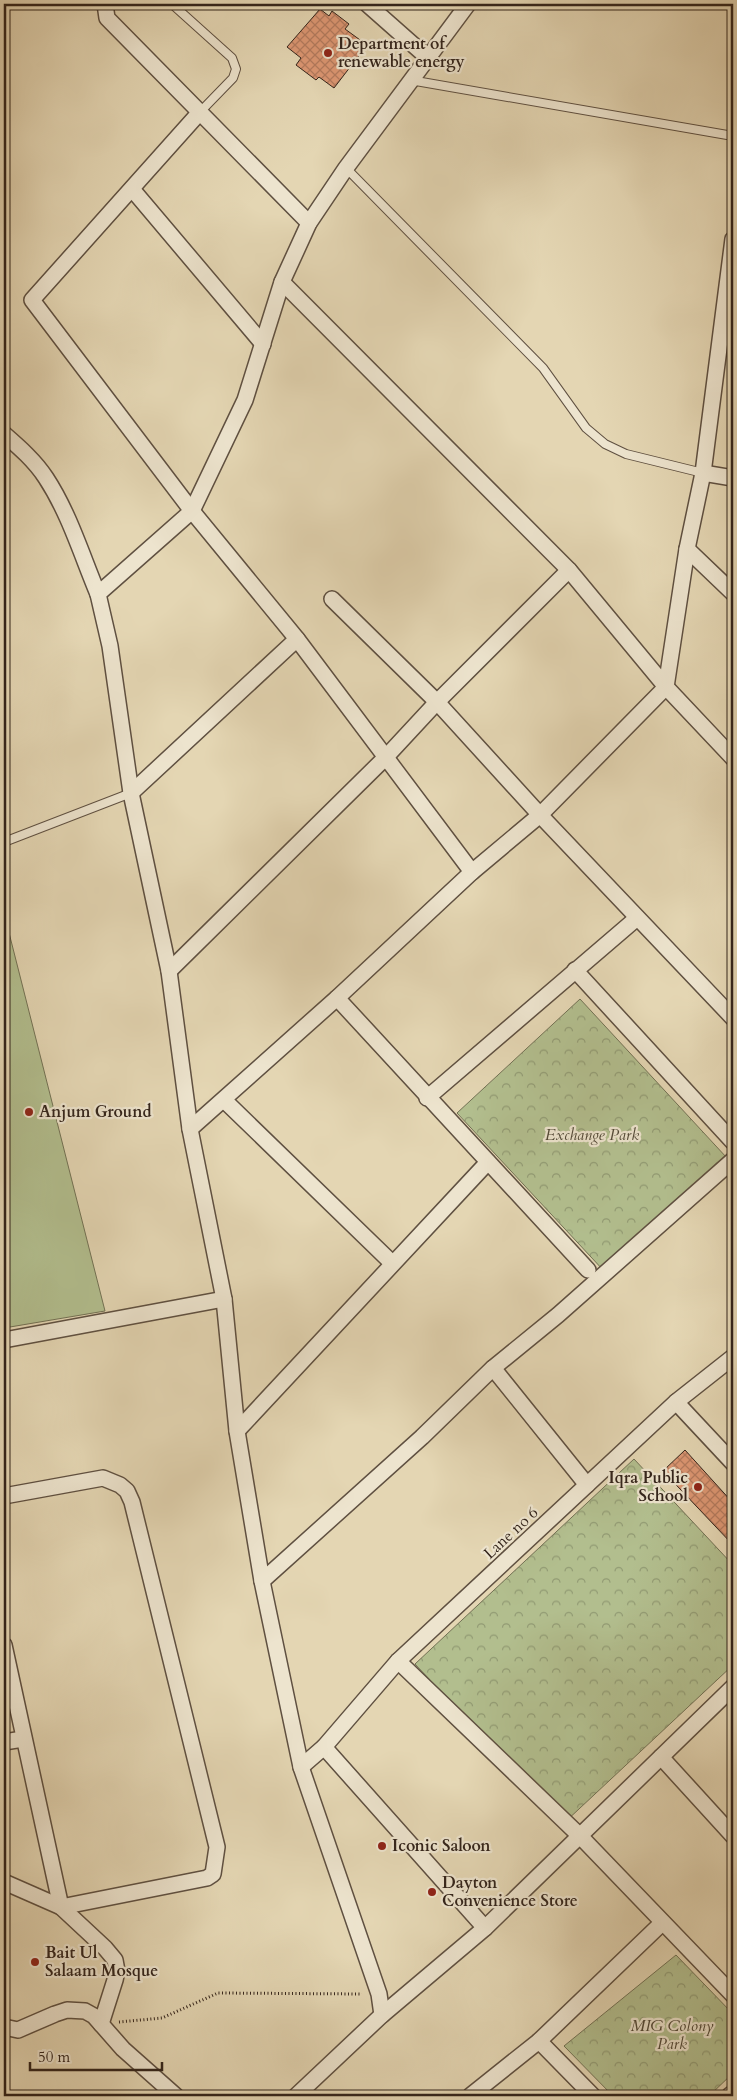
<svg xmlns="http://www.w3.org/2000/svg" width="737" height="2100" viewBox="0 0 737 2100" font-family="Cardo,serif">
	<defs>
		<pattern id="forest-crowns" width="20" height="18" patternUnits="userSpaceOnUse" patternTransform="scale(1.25)"><rect width="20" height="18" fill="#b2be8e"/><path d="M2 6a3 3 0 1 1 6 0M12 15a3 3 0 1 1 6 0" fill="none" stroke="#919a73"/></pattern>
		<pattern id="building-cross-hatch" width="8" height="8" patternUnits="userSpaceOnUse" patternTransform="scale(1.25)"><rect width="8" height="8" fill="#dd9773"/><path d="M0 0l8 8M0 8l8-8" fill="none" stroke="#b47b5e"/></pattern>
	</defs>
	<rect width="100%" height="100%" fill="#e4d6b3"/>
	<filter id="stains"><feTurbulence type="fractalNoise" baseFrequency=".004" numOctaves="4"/><feColorMatrix values="0 0 0 0 .2 0 0 0 0 .09 0 0 0 0 .02 0 0 0 .5 -.17"/></filter>
	<radialGradient id="worn" r=".72"><stop offset=".6" stop-color="#630" stop-opacity="0"/><stop offset="1" stop-color="#630" stop-opacity=".3"/></radialGradient>
	<g fill="url(#forest-crowns)" stroke="#727154">
		<polygon points="580,999 727,1158 604,1271 457,1113"/>
		<polygon points="634,1459 733,1565 733,1665 564,1823 415,1664"/>
		<polygon points="676,1955 733,2014 733,2073 709,2096 613,2096 564,2046"/>
	</g>
	<polygon fill="#b2be8e" stroke="#727154" points="4,913 105,1311 4,1328"/>
	<g fill="url(#building-cross-hatch)" stroke="#33241b">
		<polygon points="320,9 329,16 332,11 349,24 345,29 367,45 334,88 319,77 316,80 296,65 301,58 287,47"/>
		<polygon points="685,1450 733,1503 733,1545 663,1471"/>
	</g>
	<g fill="none" stroke-linecap="round" stroke-linejoin="round">
		<defs>
			<g id="service">
				<polyline points="172,4 232,58 236,69 233,78 200,112"/>
				<polyline points="410,80 733,136"/>
				<polyline points="346,168 543,368 586,428 605,444 626,454 703,473"/>
				<polyline points="4,842 131,793"/>
			</g>
			<g id="minor">
				<polyline points="105,4 107,18 309,223"/>
				<polyline points="367,4 427,57"/>
				<polyline points="200,112 32,300 192,511 297,639 472,872"/>
				<polyline points="132,189 263,344"/>
				<polyline points="282,282 569,570 666,687 733,758"/>
				<path d="M4 434C19 447 35 461 46 478 69 513 82 556 98 594"/>
				<polyline points="703,473 733,478"/>
				<polyline points="687,549 733,593"/>
				<polyline points="332,599 437,702 540,815 733,1018"/>
				<polyline points="131,793 297,639"/>
				<polyline points="575,970 733,1142"/>
				<polyline points="169,971 385,758 437,702 569,570"/>
				<polyline points="337,998 588,1270"/>
				<polyline points="427,1098 637,918"/>
				<polyline points="224,1100 392,1263"/>
				<polyline points="190,1129 337,998 472,872 540,815 666,687 687,549 703,473 733,239"/>
				<polyline points="4,1340 224,1299"/>
				<polyline points="493,1368 587,1485"/>
				<polyline points="676,1402 733,1463"/>
				<polyline points="237,1431 488,1162"/>
				<polyline points="4,1496 103,1478 120,1485 127,1491 132,1502 217,1847 213,1874 207,1878 61,1907 4,1882"/>
				<polyline points="262,1581 422,1437 493,1368 558,1315 733,1160"/>
				<polyline points="4,1645 61,1907 105,1948 115,1960 117,1971 115,1980 101,2024"/>
				<polyline points="398,1661 580,1836 733,1995"/>
				<polyline points="4,1742 23,1739"/>
				<polyline points="324,1747 485,1928"/>
				<polyline points="661,1757 733,1836"/>
				<polyline points="301,1767 324,1747 398,1661 676,1402 733,1357"/>
				<polyline points="382,2015 379,1994 301,1767 262,1581 237,1431 224,1299 190,1129 169,971 131,793 110,646 98,594 192,511 245,400 282,282 309,223 346,168 468,4"/>
				<polyline points="4,2027 18,2030 55,2014 67,2010 85,2011 94,2016 123,2049 176,2096"/>
				<polyline points="539,2041 593,2096"/>
				<polyline points="296,2096 382,2015 485,1928 733,1687"/>
				<polyline points="470,2096 539,2041 662,1923"/>
				<polyline points="729,2096 733,2093"/>
			</g>
		</defs>
		<use href="#service" stroke="#5f5041" stroke-width="10"/>
		<use href="#minor" stroke="#5f5041" stroke-width="18"/>
		<polyline stroke="#33241b" stroke-width="3" stroke-dasharray="1 2.5" stroke-linecap="butt" points="119,2022 162,2018 218,1993 362,1994"/>
		<use href="#service" stroke="#ede4ce" stroke-width="8"/>
		<use href="#minor" stroke="#ede4ce" stroke-width="15"/>
	</g>
	<g fill="#8f2418" stroke="#ede4ce" stroke-width="2">
		<circle cx="328" cy="53" r="5"/>
		<circle cx="29" cy="1112" r="5"/>
		<circle cx="698" cy="1487" r="5"/>
		<circle cx="382" cy="1846" r="5"/>
		<circle cx="432" cy="1892" r="5"/>
		<circle cx="35" cy="1962" r="5"/>
	</g>
	<g text-anchor="middle" dominant-baseline="central" stroke-width="4.5" stroke-linejoin="round" paint-order="stroke">
		<g font-size="16" font-weight="bold" fill="#33241b" stroke="#ede4ce" text-anchor="start">
			<text x="338" y="44">Department of<tspan x="338" dy="18">renewable energy</tspan></text>
			<text x="39" y="1112">Anjum Ground</text>
			<text x="688" y="1478" text-anchor="end">Iqra Public<tspan x="688" dy="18">School</tspan></text>
			<text x="392" y="1846">Iconic Saloon</text>
			<text x="442" y="1883">Dayton<tspan x="442" dy="18">Convenience Store</tspan></text>
			<text x="45" y="1953">Bait Ul<tspan x="45" dy="18">Salaam Mosque</tspan></text>
		</g>
		<g font-size="16" font-style="italic" fill="#534a38" stroke="#ede4ce">
			<text x="592" y="1135">Exchange Park</text>
			<text x="672" y="2026">MIG Colony<tspan x="672" dy="18">Park</tspan></text>
		</g>
		<g font-size="16" fill="#33241b" stroke="#ede4ce">
			<text transform="translate(511 1533) rotate(-43)">Lane no 6</text>
		</g>
	</g>
	<rect width="737" height="2100" fill="none" stroke="#e4d6b3" stroke-width="20"/>
	<rect x="5" y="5" width="727" height="2090" fill="none" stroke="#33241b" stroke-width="2.5"/>
	<rect x="10" y="10" width="717" height="2080" fill="none" stroke="#33241b"/>
	<path d="M30 2062v8h132v-8" fill="none" stroke="#33241b" stroke-width="2.5"/>
	<text x="38" y="2062" font-size="15" fill="#33241b" stroke="#ede4ce" stroke-width="4" paint-order="stroke">50 m</text>
	<rect width="100%" height="100%" filter="url(#stains)"/>
	<rect width="100%" height="100%" fill="url(#worn)"/>
</svg>
